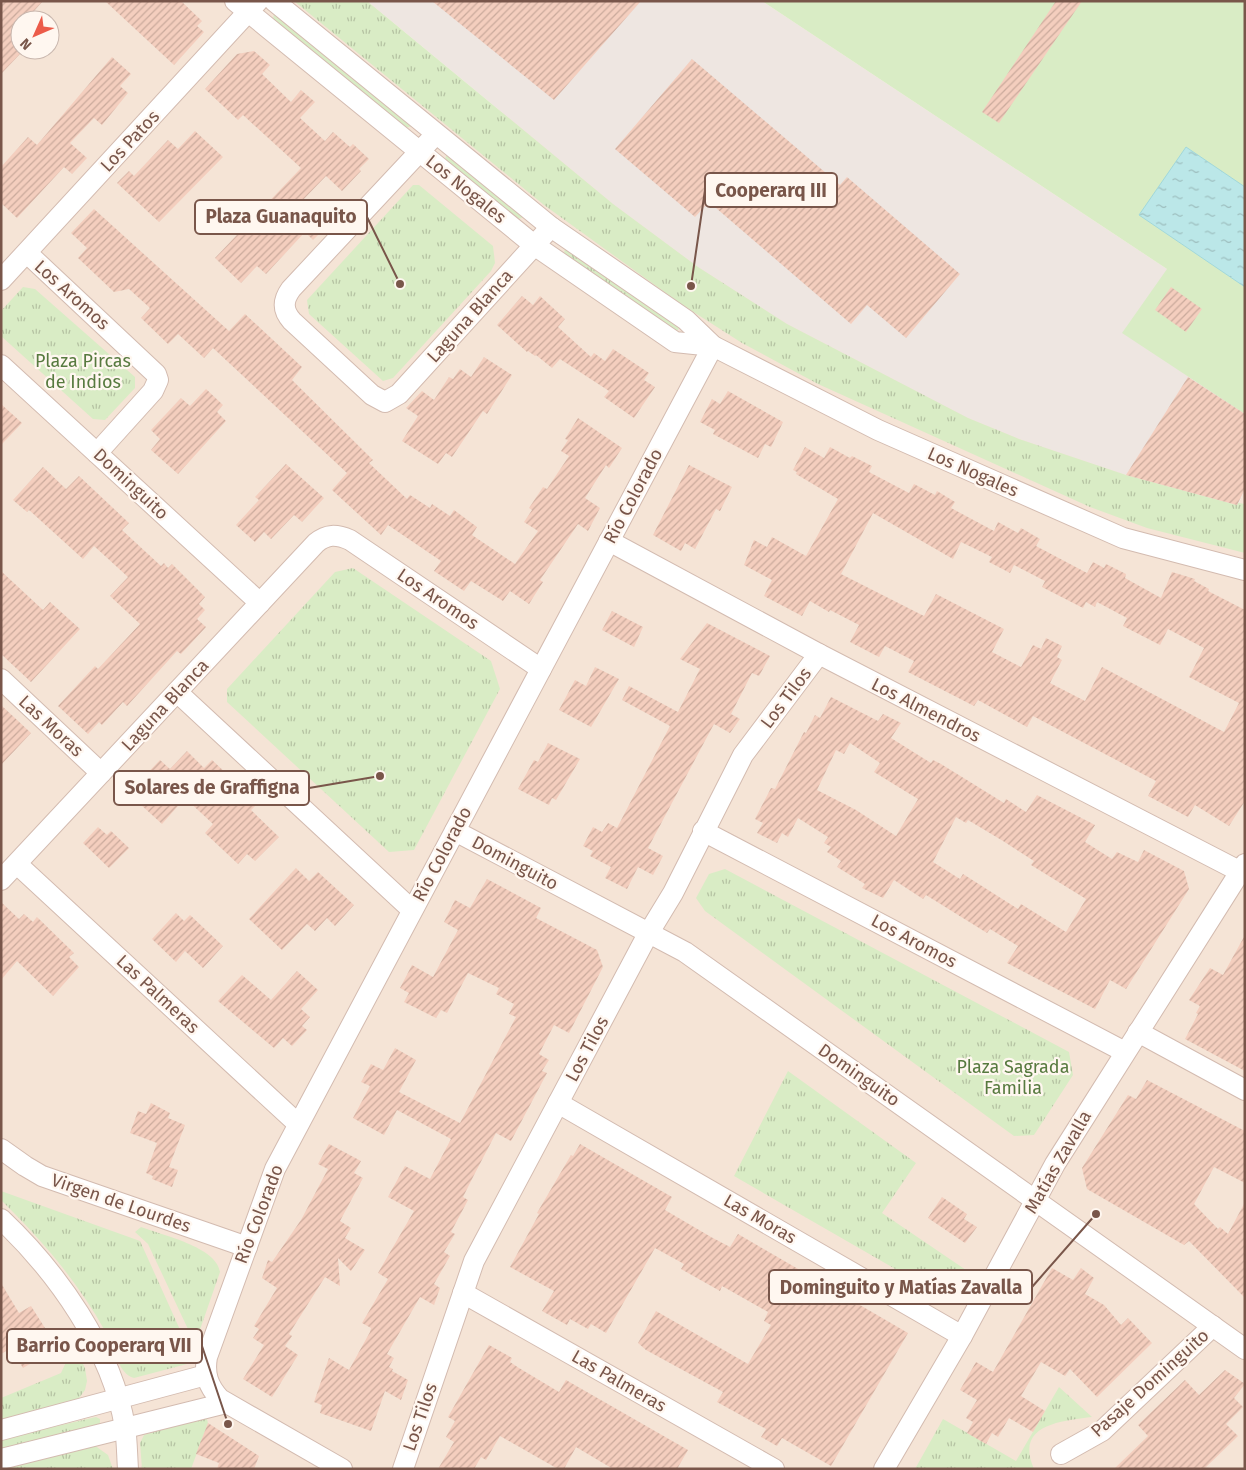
<svg xmlns="http://www.w3.org/2000/svg" width="1246" height="1470" viewBox="0 0 1246 1470" font-family="'Fira Sans',sans-serif">
	<defs>
		<pattern id="grass-tufts" width="24" height="20" patternUnits="userSpaceOnUse" patternTransform="scale(1.25)"><rect width="24" height="20" fill="#d9ecc5"/><path d="M3 7l-1-3M5 7V3M7 7l1-3M15 17l-1-3M17 17v-4M19 17l1-3" fill="none" stroke="#b5c2a2"/></pattern>
		<pattern id="water-ripples" width="26" height="14" patternUnits="userSpaceOnUse" patternTransform="scale(1.25)"><rect width="26" height="14" fill="#bbe7e8"/><path d="M2 4q2-2 4 0t4 0M15 11q2-2 4 0t4 0" fill="none" stroke="#9dbebe"/></pattern>
		<pattern id="building-hatch" width="6" height="6" patternUnits="userSpaceOnUse" patternTransform="scale(1.25)"><rect width="6" height="6" fill="#f4cebe"/><path d="M-1 1l2-2M0 6l6-6M5 7l2-2" fill="none" stroke="#caaa9c"/></pattern>
	</defs>
	<rect width="100%" height="100%" fill="#fdf3e8"/>
	<path fill="#f5e4d6" fill-rule="evenodd" d="M1 1H367L496 109 1238 505 1245 489V1469H1ZM20 20H50V50H20Z"/>
	<polygon fill="#eee6e1" points="367,1 762,1 1167,269 1245,414 1245,489 1238,505 1126,475 1019,439 968,418 787,324 698,267 613,204"/>
	<g fill="url(#grass-tufts)">
		<polygon points="294,1 367,1 613,204 698,267 787,324 968,418 1019,439 1126,475 1237,505 1238,503 1245,504 1245,553 1147,528 1090,507 818,384 742,343 681,304 544,205"/>
		<polygon points="274,13 412,126 406,128 273,20"/>
		<polygon points="447,154 524,217 518,219 445,159"/>
		<polygon points="413,185 419,185 493,246 495,263 491,271 393,378 383,381 309,314 307,300"/>
		<polygon points="565,248 680,327 677,331 564,254"/>
		<polygon points="23,287 35,289 135,377 135,388 105,420 93,419 1,336 1,311"/>
		<polygon points="353,568 491,661 500,689 414,850 389,852 227,702 227,689 335,572"/>
		<polygon points="725,869 1069,1052 1073,1075 1034,1135 1014,1136 705,911 696,898 709,874"/>
		<polygon points="788,1071 916,1163 882,1213 966,1270 955,1288 937,1293 734,1176"/>
		<path d="M1 1191 140 1241 186 1343 187 1364 134 1378C118 1374 113 1345 105 1331 78 1282 42 1240 1 1200Z"/>
		<path d="M141 1227C162 1235 217 1247 220 1272L195 1344 148 1244 135 1232Z"/>
		<polygon points="79,1356 85,1368 87,1381 85,1390 76,1402 1,1422 1,1398 61,1373 67,1360"/>
		<path d="M1059 1387 1092 1417C1062 1421 1014 1424 1034 1469H915L943 1419 1016 1461Z"/>
		<polygon points="206,1416 208,1423 191,1469 142,1469 140,1443 144,1435"/>
		<polygon points="96,1417 100,1419 100,1424 1,1451 1,1439"/>
		<polygon points="94,1445 108,1455 113,1469 1,1469"/>
	</g>
	<polygon fill="#d9ecc5" points="762,1 1245,1 1245,414 1122,333 1167,269"/>
	<polygon fill="url(#water-ripples)" stroke="#a1d8db" points="1186,147 1245,187 1245,287 1139,215"/>
	<g fill="url(#building-hatch)" fill-rule="evenodd">
		<polygon points="1,1 43,1 26,20 20,20 20,54 1,74"/>
		<polygon points="105,1 181,1 202,21 197,26 204,32 174,65"/>
		<polygon points="432,1 641,1 554,100"/>
		<polygon points="1056,1 1082,1 999,123 982,112"/>
		<polygon points="254,51 270,65 262,74 291,102 301,90 315,102 300,118 325,141 333,132 350,147 353,144 369,159 359,169 361,171 342,191 326,176 299,204 325,228 313,240 305,232 266,274 257,266 241,283 215,258 301,168 243,115 238,120 205,89 237,54"/>
		<polygon points="112,57 131,74 120,86 128,93 102,125 94,118 70,143 87,158 72,174 64,167 17,218 1,203 1,167 28,137 37,145"/>
		<polygon points="692,59 840,185 847,177 960,274 906,338 867,305 851,324 709,202 695,217 615,149"/>
		<polygon points="195,131 223,157 159,222 117,183 129,171 134,176 168,140 178,149"/>
		<polygon points="94,209 229,331 245,314 302,367 292,380 373,460 369,463 407,499 410,495 430,508 432,504 450,516 454,510 477,527 472,535 515,564 538,531 524,522 532,510 529,508 543,487 547,489 569,456 561,451 568,440 565,439 578,418 622,448 609,468 606,465 585,498 600,508 588,531 578,524 540,580 543,582 529,604 510,591 503,601 471,581 464,591 434,571 441,561 388,525 381,535 332,490 347,473 213,348 204,358 178,334 168,344 141,318 150,308 129,289 114,292 78,258 87,248 71,233"/>
		<polygon points="1171,287 1202,309 1186,332 1155,310"/>
		<polygon points="522,296 533,305 540,296 565,319 558,327 591,357 594,353 605,361 613,349 649,373 644,380 655,387 634,418 604,397 609,391 560,359 552,368 536,355 535,356 528,351 527,352 497,325"/>
		<polygon points="484,357 512,375 487,414 483,411 452,457 446,453 438,464 402,441 418,416 406,408 422,391 434,400 449,377 453,379 460,369 471,377"/>
		<polygon points="1188,377 1245,414 1245,489 1237,505 1126,475"/>
		<polygon points="206,389 223,405 217,412 226,421 178,474 151,450 160,439 151,430 181,398 190,406"/>
		<polygon points="728,391 783,422 771,447 765,444 758,458 713,434 715,430 700,422 712,399 720,404"/>
		<polygon points="1,404 22,423 1,445"/>
		<path d="M805 447 824 458 830 447 850 458 852 456 872 466 869 472 909 493 914 484 935 495 937 491 955 502 951 508 994 531 998 522 1018 533 1021 528 1040 539 1036 546 1087 573 1093 562 1104 568 1106 564 1126 574 1125 578 1161 598 1172 572 1195 579 1194 581 1209 589 1208 591 1245 610V801L1229 826 1195 805 1188 817 1148 796 1156 781 1033 716 1027 727 978 700 974 706 908 672 914 661 885 646 879 657 850 642 859 625 830 610 829 612 810 601 802 616 764 596 772 580 744 565 754 540 767 547 772 537 806 556 838 499 796 474 797 472 793 470ZM873 513 953 559 961 542 992 557 989 562 1010 573 1014 565 1045 581 1042 587 1083 608 1086 602 1095 607 1097 602 1127 618 1123 626 1160 645 1168 629 1204 648 1189 677 1239 703 1224 732 1102 667 1085 701 1050 683 1062 660 1057 657 1062 646 1046 638 1041 649 1033 645 1021 667 992 652 1004 629 936 594 924 616 841 574Z"/>
		<polygon points="286,464 324,498 302,522 294,515 271,539 264,532 255,542 236,525 259,500 255,497"/>
		<polygon points="689,465 732,487 720,511 716,509 695,549 685,543 681,551 653,535"/>
		<polygon points="43,467 66,489 79,476 129,523 122,530 161,566 164,563 168,568 172,564 205,597 199,604 205,610 197,619 206,627 181,654 177,651 127,706 123,702 102,725 99,722 88,734 58,706 95,666 98,669 140,624 110,596 128,577 94,546 83,559 29,510 27,512 13,500"/>
		<polygon points="1,571 43,610 50,602 80,629 31,682 1,654"/>
		<polygon points="612,611 643,627 634,647 602,630"/>
		<polygon points="707,623 770,656 759,676 752,673 731,714 740,719 730,733 714,724 699,752 648,848 663,856 653,875 638,867 627,889 605,878 611,867 590,856 593,851 583,846 593,827 602,832 608,823 617,828 670,726 622,700 629,686 678,712 700,669 680,659"/>
		<polygon points="595,667 619,679 591,727 559,710 575,680 586,686"/>
		<path d="M831 697 878 721 883 714 901 723 891 738 931 763 933 760 941 764 1004 803 1006 799 1026 812 1037 795 1095 825 1085 842 1112 859 1117 852 1138 862 1144 850 1184 871 1189 889 1126 989 1110 980 1095 1009 1007 963 1018 946 990 929 987 933 926 895 923 899 894 880 883 898 862 888 865 884 837 867 841 861 827 852 831 847 824 843 828 837 798 818 788 837 782 833 777 843 757 833 763 823 755 819 771 788 775 789 804 732 806 733 815 715 820 718ZM850 743 880 763 874 772 918 799 896 836 856 810 817 790 836 750 844 754ZM956 817 966 823 968 820 1003 841 1034 861 1031 865 1086 899 1066 932 1021 904 1018 909 963 874 960 879 933 862Z"/>
		<polygon points="1,705 31,733 1,765"/>
		<polygon points="548,743 580,759 556,800 552,798 549,805 518,789 534,760 538,762"/>
		<polygon points="187,751 204,768 212,760 258,803 251,810 279,837 255,861 247,854 238,864 205,833 213,824 185,798 162,824 140,804 148,795 137,784 160,760 170,769"/>
		<polygon points="98,827 107,835 111,831 129,848 109,868 83,843"/>
		<polygon points="296,868 309,881 318,872 354,905 335,926 327,918 315,931 307,924 282,950 249,919"/>
		<polygon points="487,879 541,908 536,918 597,950 603,967 569,1033 554,1025 539,1054 549,1060 542,1071 547,1073 511,1141 496,1133 473,1177 463,1197 468,1200 451,1232 455,1234 444,1252 450,1256 434,1284 440,1288 434,1305 420,1297 387,1354 394,1358 389,1367 393,1369 392,1371 408,1380 401,1400 385,1391 371,1431 320,1413 322,1405 314,1402 329,1358 349,1370 370,1332 371,1328 362,1323 388,1279 378,1273 414,1211 388,1197 405,1166 430,1179 451,1139 397,1110 384,1135 353,1118 370,1086 361,1082 371,1064 383,1070 395,1048 416,1060 399,1092 460,1123 516,1017 509,1014 514,1004 496,994 499,988 468,973 447,1013 441,1010 436,1018 404,1002 409,993 400,988 412,965 433,977 458,930 444,922 455,900 470,908"/>
		<polygon points="1,902 19,919 24,914 33,922 37,917 74,953 69,957 79,967 53,996 17,961 1,980"/>
		<polygon points="176,913 184,921 190,915 223,946 203,968 185,951 176,962 152,939"/>
		<polygon points="1245,935 1245,1071 1185,1039 1198,1014 1196,1013 1200,1006 1189,1000 1210,968 1223,975"/>
		<polygon points="297,971 318,990 301,1009 310,1017 302,1026 307,1030 292,1046 283,1038 274,1048 218,1001 242,975 271,1000"/>
		<polygon points="1147,1080 1245,1131 1245,1183 1214,1167 1194,1204 1218,1229 1220,1227 1228,1234 1245,1202 1245,1298 1189,1241 1184,1245 1087,1189 1082,1168 1128,1095 1136,1099"/>
		<polygon points="151,1103 170,1113 168,1118 185,1125 169,1167 178,1170 172,1187 152,1179 153,1176 146,1173 157,1143 130,1133 138,1111 146,1114"/>
		<polygon points="329,1144 361,1161 354,1173 363,1178 340,1221 351,1228 345,1238 365,1250 351,1271 338,1258 340,1286 325,1277 289,1334 292,1336 285,1346 298,1355 272,1397 243,1379 264,1345 253,1338 259,1329 254,1326 277,1288 262,1278 268,1260 272,1262 301,1220 328,1169 318,1164"/>
		<polygon points="580,1144 672,1197 665,1210 711,1237 730,1247 738,1234 908,1333 831,1466 782,1438 777,1446 761,1437 766,1429 717,1402 723,1392 646,1350 638,1343 656,1311 748,1364 771,1325 764,1321 768,1312 722,1286 720,1291 681,1269 684,1264 655,1248 606,1333 591,1324 588,1329 570,1319 567,1325 542,1311 554,1291 510,1267 539,1214 537,1213 571,1155 573,1156"/>
		<polygon points="942,1197 967,1214 964,1219 977,1227 965,1243 928,1218"/>
		<polygon points="1052,1268 1073,1280 1081,1268 1094,1278 1085,1294 1104,1305 1121,1325 1128,1318 1152,1343 1097,1397 1070,1369 1065,1376 1041,1362 1021,1396 1045,1411 1033,1432 1009,1418 998,1437 992,1433 986,1444 967,1433 973,1422 966,1418 977,1400 960,1390 976,1362 993,1372"/>
		<polygon points="1,1283 19,1313 31,1306 45,1328 33,1335 45,1355 23,1368 11,1348 1,1354"/>
		<polygon points="489,1345 512,1358 510,1362 519,1368 559,1392 566,1380 688,1450 677,1469 613,1469 576,1447 564,1469 558,1469 500,1436 486,1460 481,1457 474,1469 438,1469 454,1442 446,1437 455,1421 448,1417"/>
		<polygon points="1225,1370 1245,1384 1234,1398 1243,1407 1226,1424 1238,1436 1204,1469 1114,1469 1148,1436 1138,1425 1185,1380 1199,1395"/>
		<polygon points="208,1423 259,1456 254,1469 217,1469 219,1463 196,1454"/>
	</g>
	<g fill="none" stroke-linecap="round" stroke-linejoin="round">
		<defs>
			<g id="minor">
				<polyline points="235,1 534,245 675,342 713,346"/>
				<polyline points="274,1 551,227 686,320 713,346 878,430 1123,538 1245,570"/>
				<path d="M436 134 291 289C283 300 282 310 292 321L372 395 385 402 399 394 551 227"/>
				<polyline points="27,253 156,374 158,380 153,391 97,453"/>
				<polyline points="1,280 258,1"/>
				<polyline points="1,365 260,603"/>
				<polyline points="609,541 819,654 1245,874"/>
				<polyline points="1,679 101,773"/>
				<polyline points="177,692 412,910"/>
				<polyline points="455,831 685,952 1245,1349"/>
				<polyline points="703,831 1125,1052"/>
				<polyline points="17,864 298,1124"/>
				<path d="M1 880 316 543C327 534 336 534 350 540L541 669"/>
				<polyline points="1138,1032 1245,1090"/>
				<polyline points="558,1103 962,1336"/>
				<polyline points="1,1149 25,1166 42,1176 247,1247"/>
				<path d="M1 1219C57 1272 112 1349 125 1427 127 1440 127 1455 128 1469"/>
				<polyline points="463,1293 774,1469"/>
				<polyline points="1,1430 206,1375"/>
				<polyline points="1061,1454 1102,1431 1213,1326"/>
				<polyline points="1,1459 226,1403"/>
				<path d="M342 1469 220 1399C208 1386 204 1374 207 1357L275 1169 713 346"/>
				<polyline points="403,1469 474,1261 648,934 673,893 743,755 819,654"/>
				<polyline points="884,1469 962,1336 1055,1164 1245,864"/>
			</g>
		</defs>
		<use href="#minor" stroke="#d3bbb0" stroke-width="22"/>
		<use href="#minor" stroke="#fff" stroke-width="20"/>
	</g>
	<g text-anchor="middle" dominant-baseline="central" stroke-width="4.5" stroke-linejoin="round" paint-order="stroke">
		<g font-size="18" fill="#79564a" stroke="#fff7f0">
			<text transform="translate(130 141) rotate(-47)">Los Patos</text>
			<text transform="translate(466 189) rotate(39)">Los Nogales</text>
			<text transform="translate(72 295) rotate(42)">Los Aromos</text>
			<text transform="translate(470 316) rotate(-48)">Laguna Blanca</text>
			<text transform="translate(973 472) rotate(24)">Los Nogales</text>
			<text transform="translate(131 484) rotate(43)">Dominguito</text>
			<text transform="translate(633 496) rotate(-62)">Río Colorado</text>
			<text transform="translate(438 599) rotate(34)">Los Aromos</text>
			<text transform="translate(786 698) rotate(-53)">Los Tilos</text>
			<text transform="translate(165 705) rotate(-47)">Laguna Blanca</text>
			<text transform="translate(926 710) rotate(27)">Los Almendros</text>
			<text transform="translate(51 726) rotate(43)">Las Moras</text>
			<text transform="translate(442 854) rotate(-62)">Río Colorado</text>
			<text transform="translate(515 863) rotate(28)">Dominguito</text>
			<text transform="translate(914 941) rotate(28)">Los Aromos</text>
			<text transform="translate(158 994) rotate(43)">Las Palmeras</text>
			<text transform="translate(587 1049) rotate(-62)">Los Tilos</text>
			<text transform="translate(859 1075) rotate(35)">Dominguito</text>
			<text transform="translate(1058 1162) rotate(-60)">Matías Zavalla</text>
			<text transform="translate(121 1203) rotate(19)">Virgen de Lourdes</text>
			<text transform="translate(259 1214) rotate(-69)">Río Colorado</text>
			<text transform="translate(760 1219) rotate(30)">Las Moras</text>
			<text transform="translate(619 1381) rotate(30)">Las Palmeras</text>
			<text transform="translate(1150 1383) rotate(-42)">Pasaje Dominguito</text>
			<text transform="translate(420 1417) rotate(-71)">Los Tilos</text>
		</g>
		<g font-size="18" fill="#577a3f" stroke="#fff7f0">
			<text x="83" y="361">Plaza Pircas<tspan x="83" dy="21">de Indios</tspan></text>
			<text x="1013" y="1067">Plaza Sagrada<tspan x="1013" dy="21">Familia</tspan></text>
		</g>
	</g>
	<path fill="none" stroke="#79564a" stroke-width="2" d="M691 286L705 190M400 284L367 217M380 776L309 788M1096 1214L1032 1287M228 1424L202 1346"/>
	<g fill="#79564a" stroke="#fff7f0" stroke-width="2">
		<circle cx="691" cy="286" r="5"/>
		<circle cx="400" cy="284" r="5"/>
		<circle cx="380" cy="776" r="5"/>
		<circle cx="1096" cy="1214" r="5"/>
		<circle cx="228" cy="1424" r="5"/>
	</g>
	<g fill="#fff7f0" stroke="#79564a" stroke-width="2">
		<rect x="705" y="173" width="132" height="34" rx="5"/>
		<rect x="195" y="200" width="172" height="34" rx="5"/>
		<rect x="114" y="771" width="195" height="34" rx="5"/>
		<rect x="769" y="1270" width="263" height="34" rx="5"/>
		<rect x="7" y="1329" width="195" height="34" rx="5"/>
	</g>
	<g font-size="19" text-anchor="middle" font-weight="bold" fill="#79564a">
		<text x="771" y="197">Cooperarq III</text>
		<text x="281" y="223">Plaza Guanaquito</text>
		<text x="212" y="794">Solares de Graffigna</text>
		<text x="901" y="1294">Dominguito y Matías Zavalla</text>
		<text x="104" y="1352">Barrio Cooperarq VII</text>
	</g>
	<rect width="1246" height="1470" fill="none" stroke="#79564a" stroke-width="5"/>
	<g transform="translate(35 35) rotate(225)"><circle r="24" fill="#fff7f0" stroke="#c9b7ae"/>
	<path d="M0-4L9 19L0 12L-9 19Z" fill="#ec5b49"/>
	<text y="-8" font-size="14" font-weight="bold" text-anchor="middle" fill="#79564a">N</text>
	</g>
</svg>
